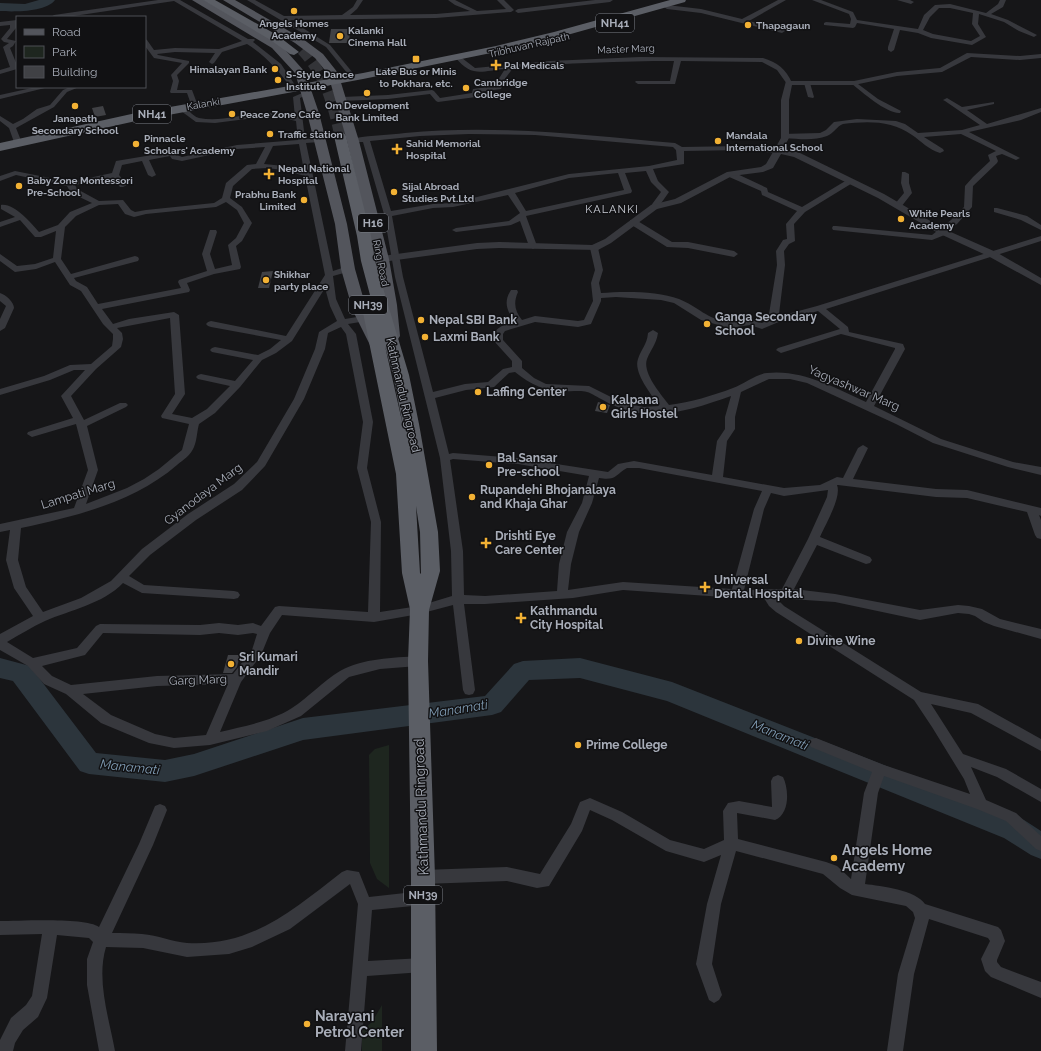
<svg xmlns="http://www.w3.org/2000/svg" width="1041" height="1051" viewBox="0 0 1041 1051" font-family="Raleway,sans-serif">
	<rect width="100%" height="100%" fill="#161618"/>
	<g fill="#1e261f">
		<polygon points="389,745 389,888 377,879 370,863 369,755 375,749"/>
		<polygon points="382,1005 382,1051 362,1051 362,1031 372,1022"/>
	</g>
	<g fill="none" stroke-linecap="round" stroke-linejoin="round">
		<g fill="#2c353c" fill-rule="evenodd">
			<path d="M39 0H55C46 12 14 12 0 11V3L25 4Z"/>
			<polygon points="0,658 30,666 96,753 165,760 194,754 303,718 485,696 514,664 523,661 580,658 672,682 1024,820 1041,831 1041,859 1031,855 1004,838 667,701 580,678 529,680 501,712 492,715 303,740 194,776 165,782 89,774 80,771 13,681 0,678"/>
		</g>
	</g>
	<g fill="#404145">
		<polygon points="331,29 350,29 349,43 329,43"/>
		<polygon points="103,106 106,115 95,117 92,108"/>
		<polygon points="273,271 269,288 258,288 262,272"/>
		<polygon points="598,402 610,405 607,413 595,411"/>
		<polygon points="228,655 240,655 237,667 232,673 223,673"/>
	</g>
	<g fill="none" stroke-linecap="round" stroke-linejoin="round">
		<path stroke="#333438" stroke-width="11" stroke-dasharray="11 5.5" stroke-linecap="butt" d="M302 50C325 74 333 104 340 136"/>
		<g fill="#37383d" fill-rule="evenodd">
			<path d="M158 0H180L248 39H254L255 40 253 42 281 64 297 88 292 89C279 71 266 56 247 44L222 52 214 63 212 64 209 62 215 53 175 52 157 54 158 55 189 61V63L177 75 179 81 177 90H192L198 106 196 107H192L187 93H171L170 92 173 81 171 75 182 63 154 58 145 46V39L147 40 154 50 175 48 219 49 242 41 174 1 67 17H51L54 15Z"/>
			<polygon points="247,0 255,0 284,16 342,15 353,7 357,0 363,0 357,9 350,15 436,14 470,11 455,5 448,0 455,0 477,11 506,9 497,0 504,0 514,10 511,12 436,18 290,20 330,45 357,78 354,80 352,79 326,47"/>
			<polygon points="595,0 613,0 610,2 518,13 515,11 518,9"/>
			<polygon points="778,0 786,0 749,21 784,30 785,31 782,33 701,13 667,9 664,7 667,5 701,9 742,19"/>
			<path d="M812 0H821L853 12 857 20 918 29 924 15 935 5 950 4 986 13 998 4 1000 0H1006L1003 7 991 14 1008 20 1037 35 1034 37 1019 31 1004 22 979 14 978 24 986 37 972 45 931 38 918 33 900 30 894 50 891 52 888 50V47L894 29 857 23 855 27 853 28 824 25V23L826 22 850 24 851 19 849 14ZM939 8H950L973 13 972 24 980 36 971 41 933 34 923 30 930 17Z"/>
			<polygon points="897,0 910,0 914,2 911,4"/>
			<polygon points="17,20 16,28 7,39 16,41 13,46 10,48 17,65 17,69 0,74 0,70 10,67 3,47 9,43 4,42 1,39 10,28 10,25 0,26 0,22"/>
			<path d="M458 55 475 68 550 61 640 57 763 58C777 62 786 69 792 83L787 84 777 70 762 62 681 61 675 84H638L635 82 636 81H670L674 61C620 61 566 63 513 68L504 80 501 89 479 92V95L476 97 438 102 436 101 430 94 388 99 342 101 339 99 342 97 388 95 432 90 434 91 440 98 472 93 473 89 496 86 498 80 505 69C481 71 472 78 455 57Z"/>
			<polygon points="807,81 810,83 814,97 813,98 808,97 804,83"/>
			<path d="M854 81 878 99 901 111 900 113C887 114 862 92 852 84L851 83Z"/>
			<polygon points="36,87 49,87 0,99 0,95"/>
			<polygon points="70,87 79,87 67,92 54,107 16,128 22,143 21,145 15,145 9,128 0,121 0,116 13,124 23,119 37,109 50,105 63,90"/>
			<path d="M307 91 310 93 300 98 305 139 319 138 323 140 319 142 306 143 333 271 348 266 352 269 351 271 333 276 336 299 345 319 363 316 368 319 366 321 348 324 356 334 373 422 367 468 381 522 380 612 419 606 452 596 451 551 440 458 395 277 384 214 363 142H356V138C372 135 389 135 405 133 495 124 585 135 675 143L682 147 742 146 778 149 782 151 778 153 742 150 684 151V164L653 169 658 181 669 192 657 209H654L650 207 661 192 651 182 646 171 625 173 632 191 631 193 526 216 537 246 533 249 529 246 520 221 511 225 456 232 452 230 456 228 509 221 520 213 508 195 453 207 433 208 392 216 403 277 433 392 465 384 488 382 503 369 512 367V361L493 340C493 327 504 325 515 322 507 311 503 302 511 290H517L518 292C513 303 515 311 522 320L535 316 578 321 584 320 593 301 591 283 595 270 590 248 594 245 598 248 603 270 599 283 601 293C624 291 658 291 679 299 697 306 708 320 729 322 742 323 747 317 762 323L773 318 769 314 777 265 776 251 783 240 787 239 786 224 797 211 762 195 761 191 727 176V172H733L767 188 768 192 802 207 847 180H850L854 182 805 212 794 224 795 241 789 244 784 251 785 265 779 314 780 316 817 306 1041 236V241L826 309 848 327 849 332 903 344 905 349 874 406 941 439 1013 462 1041 467V475L1008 467 933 443 896 424 807 383 790 379H769L741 392 735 417V429L727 441 723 477 784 488 820 485 837 477 843 478 858 448 863 445 868 448 853 479 936 489 967 490 1041 508V516L1039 515 1041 520V539L1037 538 1035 535 1027 512 967 498 936 497 838 485H837C842 497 825 525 820 537L870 557 872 560 870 563 866 564 817 545 794 589 835 594 920 610 958 605 969 606 982 609 1000 619 1041 629V639L994 626 984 622 975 616 969 614 958 613 920 620 835 602 776 598 784 606 921 692 978 704 1041 739V751L971 713 931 704 963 754 1006 769 1041 789V802L997 777 971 767 986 800 1016 813 1041 836V851L1036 849 1006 821 977 809 884 776 878 793 865 884C881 886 916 890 925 904L998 927 1001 930 1005 941 997 960V962L1001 967 1041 982V998L991 977 985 971 981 959 990 941 988 938 929 919 914 974 903 1051H887L898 974 915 918 913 912 906 906 852 895 840 888 823 874 736 851 721 904 712 964 722 995 719 1000 714 1003 709 1000 696 964 707 904 721 855 704 862 666 851 612 820 590 810 582 831 549 886 537 888 507 881 423 884 418 882 416 877 418 872 423 870 507 867 540 874 571 824 580 802 590 798 622 812 670 840 704 849 724 840 723 811 728 803 739 801 772 807 771 781 773 777 778 775 783 777C789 789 790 814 775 820L737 813 738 839 826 862 837 866 851 879 864 793 872 772 811 747 809 743 811 739 816 738 884 765 970 794 964 779 932 727 914 700 776 612 769 606 764 598H737L623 590 573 598 485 604H464L475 690 473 694 469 695 465 694 463 690 453 605 419 614 374 622 282 615 270 633 261 655 241 682 220 732C244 726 270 722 292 708 309 697 323 681 340 671 363 658 393 658 418 656L422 658 424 661 422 664 418 666 380 669 349 677 301 716 267 731 210 745 174 748 149 743 101 723 66 694 44 684 28 666 0 650V634L33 616 14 588 6 560 10 530 0 532V524L74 508 88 470 76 424 32 437 27 434 28 432 73 418 61 396 85 370H74L50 380 0 395V389L44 376 70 365 91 364 112 346 113 339V334L103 324 81 291 70 285 55 262 36 269 15 272 0 261V254L17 266 35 264 53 258 56 231 41 237H35L20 220 0 227V222L15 217 1 209V205C14 203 31 223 39 232L58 225 70 212 92 203 71 193 67 186 16 175 0 181V176L15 171 70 182 112 173 116 161 170 152 182 157 237 145 298 140 296 121 279 117H262L215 123 196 122 177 108 178 106C187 105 191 116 199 118 219 122 242 115 261 113 273 112 284 114 295 117L293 97ZM469 134 535 135 673 147 676 150 677 160 649 166 569 174 453 203 433 204 391 211 370 141 420 136ZM299 144 304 171 284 166 264 164 273 146ZM265 147 256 164 247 165 226 183 222 198 214 203 146 210 135 212 131 210 123 200 99 201 77 189 75 185 113 178 120 187H123L127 185 119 175 122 165 142 161 148 175 152 177 156 175 149 160 170 156 172 159 182 161 237 149ZM267 168 283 170 305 176 325 275 286 336 211 321 208 322 206 324 208 326 211 327 281 340 270 349 258 355 215 347 212 348 210 350 212 352 253 360 235 381 201 374 198 375 196 377 198 379 230 386 207 409 192 418 172 414 185 394 179 315 174 312 129 319 113 324 102 309 189 292 190 290 187 283 214 274 240 269 241 267 236 246 242 241 252 223 242 207 230 198 233 186 252 169ZM618 173 624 190 526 211 515 193 569 178ZM226 202 237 210 244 223 236 238 228 245 232 265 215 269 210 254 217 232 216 230H210L202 254 207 271 179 280 178 282 181 288 98 304 87 287 76 281 74 278 138 261 139 259 138 257 135 256 71 274 61 259 65 227 76 216 99 205 118 204 125 214 134 217 146 214 216 207ZM325 288 330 306 337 321 319 332 315 349 294 399 257 462 234 484 188 514 142 549 111 581 81 598 43 612 26 587 18 560 21 528C77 516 134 502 177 465 183 460 191 455 194 447 197 440 197 431 199 424L215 413 240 387 262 360 276 353 292 341ZM616 297 661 300 674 303 701 320 729 328 750 325 762 329 781 321 818 311 840 329 778 348 776 350 781 353 841 334 895 348V349L866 402C835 388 802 369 767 373 756 374 744 384 733 388 712 396 691 402 669 405 661 394 642 373 647 359 651 349 656 345 658 333L653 330 648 333C647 345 641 349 638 359 633 373 652 395 659 406L644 407 633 405 617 400 589 386 546 384 534 378 522 368V361L503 340V334L505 331 535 322 578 327 591 324 601 301V298ZM170 318 175 394 161 416 162 418 189 424 182 450 159 469 144 479 127 488 86 504 98 470 87 426 126 407 128 405 126 403H120L84 420 71 396 96 369 121 347 123 339 122 333 117 328ZM341 327 346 334 363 422 357 468 371 522 368 612 279 606 275 607 261 626 253 623 238 625 219 623 200 625 100 624 96 626 77 648 33 658 7 642C19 635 32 627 45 621 70 610 103 604 123 583L142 593 234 599 238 598 240 595 238 592 234 591 144 585 129 576 150 555 196 520 242 490 265 466 304 399 325 349 328 333ZM515 372C531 385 545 391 565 391 572 392 580 390 587 392 592 393 598 398 603 400 611 405 620 408 629 411 662 420 700 407 731 396L725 417V429L717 441 712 475 634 461 618 464 608 472 518 458 453 453 449 454 435 398 466 390 494 387 509 373ZM453 459 518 464 589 476 582 503 567 532 559 564 557 591 485 596 464 595 463 551 450 460ZM627 468H639L762 491 754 509 732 589 623 582 568 590 571 564 579 532 592 503 599 478C616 481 615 475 627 468ZM828 490 827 497 808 539 782 589 744 590 764 509 771 493 784 496ZM103 633 200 635 219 633 238 635 253 633 257 634 252 650 233 674 157 676 71 685 52 676 42 666 85 655ZM228 684 206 735 174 738 155 734 111 715 83 694 157 686Z"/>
			<path d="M947 98 962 107 994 102V104L967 110 987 124 1041 108V112L1021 120 969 132 1020 158 1016 160 1002 154 996 156 998 161 997 163 973 186 972 207 957 224 947 231V234L932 240 833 230 832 228 833 226H836L932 235 951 220 964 207 965 186 973 177 990 161 988 155 996 151 961 134 924 137 943 149 944 151 940 153C929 150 921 141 912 135 892 120 866 121 843 124 837 126 834 133 827 136 814 141 799 139 785 138H782V134L820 133 826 130 834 122 857 119 896 121 905 124 918 133 962 130 980 125 945 101 943 100Z"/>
			<polygon points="902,172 905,172 909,174 909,183 912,193 901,207 898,207 894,205 904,193 901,183"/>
			<polygon points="994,208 997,208 1027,216 1041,225 1041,230 1021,220 994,212"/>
			<polygon points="630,220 636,220 672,242 688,242 734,251 738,254 734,257 688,248 667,247 630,224"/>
			<path d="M0 293C6 295 14 302 14 308L5 328 0 331V319L6 306 0 301Z"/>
			<path d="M160 804 165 806 167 810 153 845 112 933C122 933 132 933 142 934 158 935 172 942 187 943 252 947 294 909 342 872L347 870 359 872 369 897 423 891 428 893 430 898 428 903 423 905 372 910 368 961 423 958 428 960 431 965 428 970 423 972 367 976 361 1051H345L358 904 350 884 290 929 252 947 229 954 187 957 143 948 106 947C96 980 109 1018 115 1051H99L87 985V959L93 942 89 938 57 935 47 998 38 1017 23 1030 15 1043 13 1051H0V1040L11 1018 26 1005 32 996 42 934 0 935V921C19 921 86 917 99 927L139 844 155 806Z"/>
		</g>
		<polygon fill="#37383d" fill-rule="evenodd" points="967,53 1020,56 1041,54 1041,58 1020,60 971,57 942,72 897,76 854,85 792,85 789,100 789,138 783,149 800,153 884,194 944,229 996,252 1041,278 1041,285 988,256 938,233 878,198 794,157 781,154 773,168 763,172 732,176 681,203 657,209 611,243 598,250 499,248 477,249 382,262 377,259 382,256 477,243 499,242 592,245 605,239 651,205 675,199 727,172 761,167 766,164 781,138 781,100 786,81 854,81 897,72 940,68"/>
		<g fill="#53555c" fill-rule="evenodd">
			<polygon points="192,0 204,0 280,44 305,72 319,113 347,224 355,269 367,311 382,342 380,345 375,346 370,345 353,311 341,269 335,224 307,113 295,73 272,48"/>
			<polygon points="223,0 235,0 303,39 323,54 338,73 359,141 389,259 397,305 400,336 398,339 393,340 388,339 386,336 383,305 375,259 347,141 328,74 315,58 295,43"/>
		</g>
		<g fill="#5b5e65" fill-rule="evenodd">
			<polygon points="203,0 215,0 277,35 299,52 294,55 290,54 269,39"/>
			<polygon points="670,0 686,0 685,2 560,37 496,52 363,79 136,121 0,151 0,143 136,113 363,73 496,46 554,32"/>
			<path d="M340 132 344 133 346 136 371 236 375 261 409 375 419 424 438 532 440 571 429 610 428 661 435 877 437 1051H411V877L408 661 410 609 402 573 396 474 360 298 362 295H370L361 261 357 236 334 136 336 133ZM385 346 393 375 404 430ZM416 506 420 532 421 574 420 573Z"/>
		</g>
	</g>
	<g fill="#f2b134" stroke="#111113" stroke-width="1.5">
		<circle cx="294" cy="11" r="4"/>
		<circle cx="748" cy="25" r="4"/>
		<circle cx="340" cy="36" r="4"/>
		<rect x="412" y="55" width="8" height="8" rx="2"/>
		<path d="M494 59h4v4h4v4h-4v4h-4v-4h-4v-4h4z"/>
		<circle cx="275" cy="69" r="4"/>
		<circle cx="278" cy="80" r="4"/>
		<circle cx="466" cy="88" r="4"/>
		<circle cx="367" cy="93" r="4"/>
		<circle cx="75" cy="106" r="4"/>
		<circle cx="232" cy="114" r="4"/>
		<circle cx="270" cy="134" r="4"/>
		<circle cx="718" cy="141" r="4"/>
		<circle cx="136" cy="144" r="4"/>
		<path d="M395 143h4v4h4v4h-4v4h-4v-4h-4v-4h4z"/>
		<path d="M267 168h4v4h4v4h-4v4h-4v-4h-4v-4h4z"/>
		<circle cx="19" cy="186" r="4"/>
		<circle cx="394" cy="192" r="4"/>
		<circle cx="304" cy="200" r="4"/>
		<circle cx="901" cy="219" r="4"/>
		<circle cx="266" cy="280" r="4"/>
		<circle cx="421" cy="320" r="4"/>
		<circle cx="707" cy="324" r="4"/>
		<circle cx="425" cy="337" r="4"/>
		<circle cx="478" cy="392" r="4"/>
		<circle cx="603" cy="407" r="4"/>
		<circle cx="489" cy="465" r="4"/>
		<circle cx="472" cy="497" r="4"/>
		<path d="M484 537h4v4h4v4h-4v4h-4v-4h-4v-4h4z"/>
		<path d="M703 581h4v4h4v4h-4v4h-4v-4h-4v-4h4z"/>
		<path d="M519 612h4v4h4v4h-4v4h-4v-4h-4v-4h4z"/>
		<circle cx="799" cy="641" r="4"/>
		<circle cx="231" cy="664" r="4"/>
		<circle cx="578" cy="745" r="4"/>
		<circle cx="834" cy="858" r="4"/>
		<circle cx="307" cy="1024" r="4"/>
	</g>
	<g text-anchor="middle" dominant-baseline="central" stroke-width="3" stroke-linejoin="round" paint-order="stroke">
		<g font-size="10" font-weight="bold" fill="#a8adb8" stroke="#111113" text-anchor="start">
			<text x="294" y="23" text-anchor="middle">Angels Homes<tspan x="294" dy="12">Academy</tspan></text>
			<text x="756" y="25">Thapagaun</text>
			<text x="348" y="30">Kalanki<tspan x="348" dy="12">Cinema Hall</tspan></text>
			<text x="504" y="65">Pal Medicals</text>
			<text x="267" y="69" text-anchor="end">Himalayan Bank</text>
			<text x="416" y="71" text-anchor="middle">Late Bus or Minis<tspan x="416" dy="12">to Pokhara, etc.</tspan></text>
			<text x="286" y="74">S-Style Dance<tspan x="286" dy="12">Institute</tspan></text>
			<text x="474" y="82">Cambridge<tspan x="474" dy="12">College</tspan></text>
			<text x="367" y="105" text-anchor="middle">Om Development<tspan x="367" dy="12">Bank Limited</tspan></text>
			<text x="240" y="114">Peace Zone Cafe</text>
			<text x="75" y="118" text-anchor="middle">Janapath<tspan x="75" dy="12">Secondary School</tspan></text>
			<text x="278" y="134">Traffic station</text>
			<text x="726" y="135">Mandala<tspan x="726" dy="12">International School</tspan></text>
			<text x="144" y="138">Pinnacle<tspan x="144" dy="12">Scholars' Academy</tspan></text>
			<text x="406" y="143">Sahid Memorial<tspan x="406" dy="12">Hospital</tspan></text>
			<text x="278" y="168">Nepal National<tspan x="278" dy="12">Hospital</tspan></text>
			<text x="27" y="180">Baby Zone Montessori<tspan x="27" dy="12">Pre-School</tspan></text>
			<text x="402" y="186">Sijal Abroad<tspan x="402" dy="12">Studies Pvt.Ltd</tspan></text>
			<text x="296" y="194" text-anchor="end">Prabhu Bank<tspan x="296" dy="12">Limited</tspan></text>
			<text x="909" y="213">White Pearls<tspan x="909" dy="12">Academy</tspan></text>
			<text x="274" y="274">Shikhar<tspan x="274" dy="12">party place</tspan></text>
		</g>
		<g font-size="10" fill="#a8adb8" stroke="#111113">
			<text transform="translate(529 45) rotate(-13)">Tribhuvan Rajpath</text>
			<text transform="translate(626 49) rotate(-2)">Master Marg</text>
			<text transform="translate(203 104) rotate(-10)">Kalanki</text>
			<text transform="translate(381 263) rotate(79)">Ring Road</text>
		</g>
		<g fill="#111113" stroke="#7b7e86" stroke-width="1">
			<rect x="596" y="14" width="38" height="18" rx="3"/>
			<rect x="133" y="105" width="38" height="18" rx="3"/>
			<rect x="358" y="214" width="30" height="18" rx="3"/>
			<rect x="349" y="296" width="38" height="18" rx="3"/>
			<rect x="404" y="886" width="38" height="18" rx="3"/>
		</g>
		<g font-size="11" font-weight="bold" fill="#a8adb8">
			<text x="615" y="23">NH41</text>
			<text x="152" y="114">NH41</text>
			<text x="373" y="223">H16</text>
			<text x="368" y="305">NH39</text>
			<text x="423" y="895">NH39</text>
		</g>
		<g font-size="11" letter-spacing="1" fill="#c9ccd4" stroke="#111113">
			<text x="612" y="209">KALANKI</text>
		</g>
		<g font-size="12" font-weight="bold" fill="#a8adb8" stroke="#111113" text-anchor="start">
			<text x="715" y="317">Ganga Secondary<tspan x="715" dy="14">School</tspan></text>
			<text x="429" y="320">Nepal SBI Bank</text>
			<text x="433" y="337">Laxmi Bank</text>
			<text x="486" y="392">Laffing Center</text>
			<text x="611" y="400">Kalpana<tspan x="611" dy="14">Girls Hostel</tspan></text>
			<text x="497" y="458">Bal Sansar<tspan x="497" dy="14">Pre-school</tspan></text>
			<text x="480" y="490">Rupandehi Bhojanalaya<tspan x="480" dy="14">and Khaja Ghar</tspan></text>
			<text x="495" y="536">Drishti Eye<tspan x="495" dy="14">Care Center</tspan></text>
			<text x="714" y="580">Universal<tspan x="714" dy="14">Dental Hospital</tspan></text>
			<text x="530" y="611">Kathmandu<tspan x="530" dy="14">City Hospital</tspan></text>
			<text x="807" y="641">Divine Wine</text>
			<text x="239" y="657">Sri Kumari<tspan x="239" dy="14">Mandir</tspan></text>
			<text x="586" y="745">Prime College</text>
		</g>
		<g font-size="12" fill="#a8adb8" stroke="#111113">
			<text transform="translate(854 388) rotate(23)">Yagyashwar Marg</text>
			<text transform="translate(403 395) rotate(77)">Kathmandu Ringroad</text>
			<text transform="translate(78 494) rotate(-17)">Lampati Marg</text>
			<text transform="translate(203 494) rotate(-37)">Gyanodaya Marg</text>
			<text transform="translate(198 680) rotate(-2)">Garg Marg</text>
		</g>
		<g font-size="13" font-style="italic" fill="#7f9bb3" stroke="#111113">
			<text transform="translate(458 709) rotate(-9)">Manamati</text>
			<text transform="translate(780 735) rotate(22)">Manamati</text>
			<text transform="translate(130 767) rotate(6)">Manamati</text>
		</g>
		<g font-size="14" fill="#a8adb8" stroke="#111113">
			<text transform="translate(421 807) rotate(-92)">Kathmandu Ringroad</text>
		</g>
		<g font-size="14" font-weight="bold" fill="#a8adb8" stroke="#111113" text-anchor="start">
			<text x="842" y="850">Angels Home<tspan x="842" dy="16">Academy</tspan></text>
			<text x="315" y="1016">Narayani<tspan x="315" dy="16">Petrol Center</tspan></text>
		</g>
	</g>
	<rect x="16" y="16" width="130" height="72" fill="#111113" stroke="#4d4f55"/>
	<rect x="24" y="29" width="20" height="6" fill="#53555c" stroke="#4d4f55"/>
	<text x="52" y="36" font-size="12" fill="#a8adb8">Road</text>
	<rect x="24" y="46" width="20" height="12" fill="#1e261f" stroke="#4d4f55"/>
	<text x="52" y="56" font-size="12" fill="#a8adb8">Park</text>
	<rect x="24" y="66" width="20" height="12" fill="#404145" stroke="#4d4f55"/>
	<text x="52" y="76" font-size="12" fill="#a8adb8">Building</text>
</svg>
